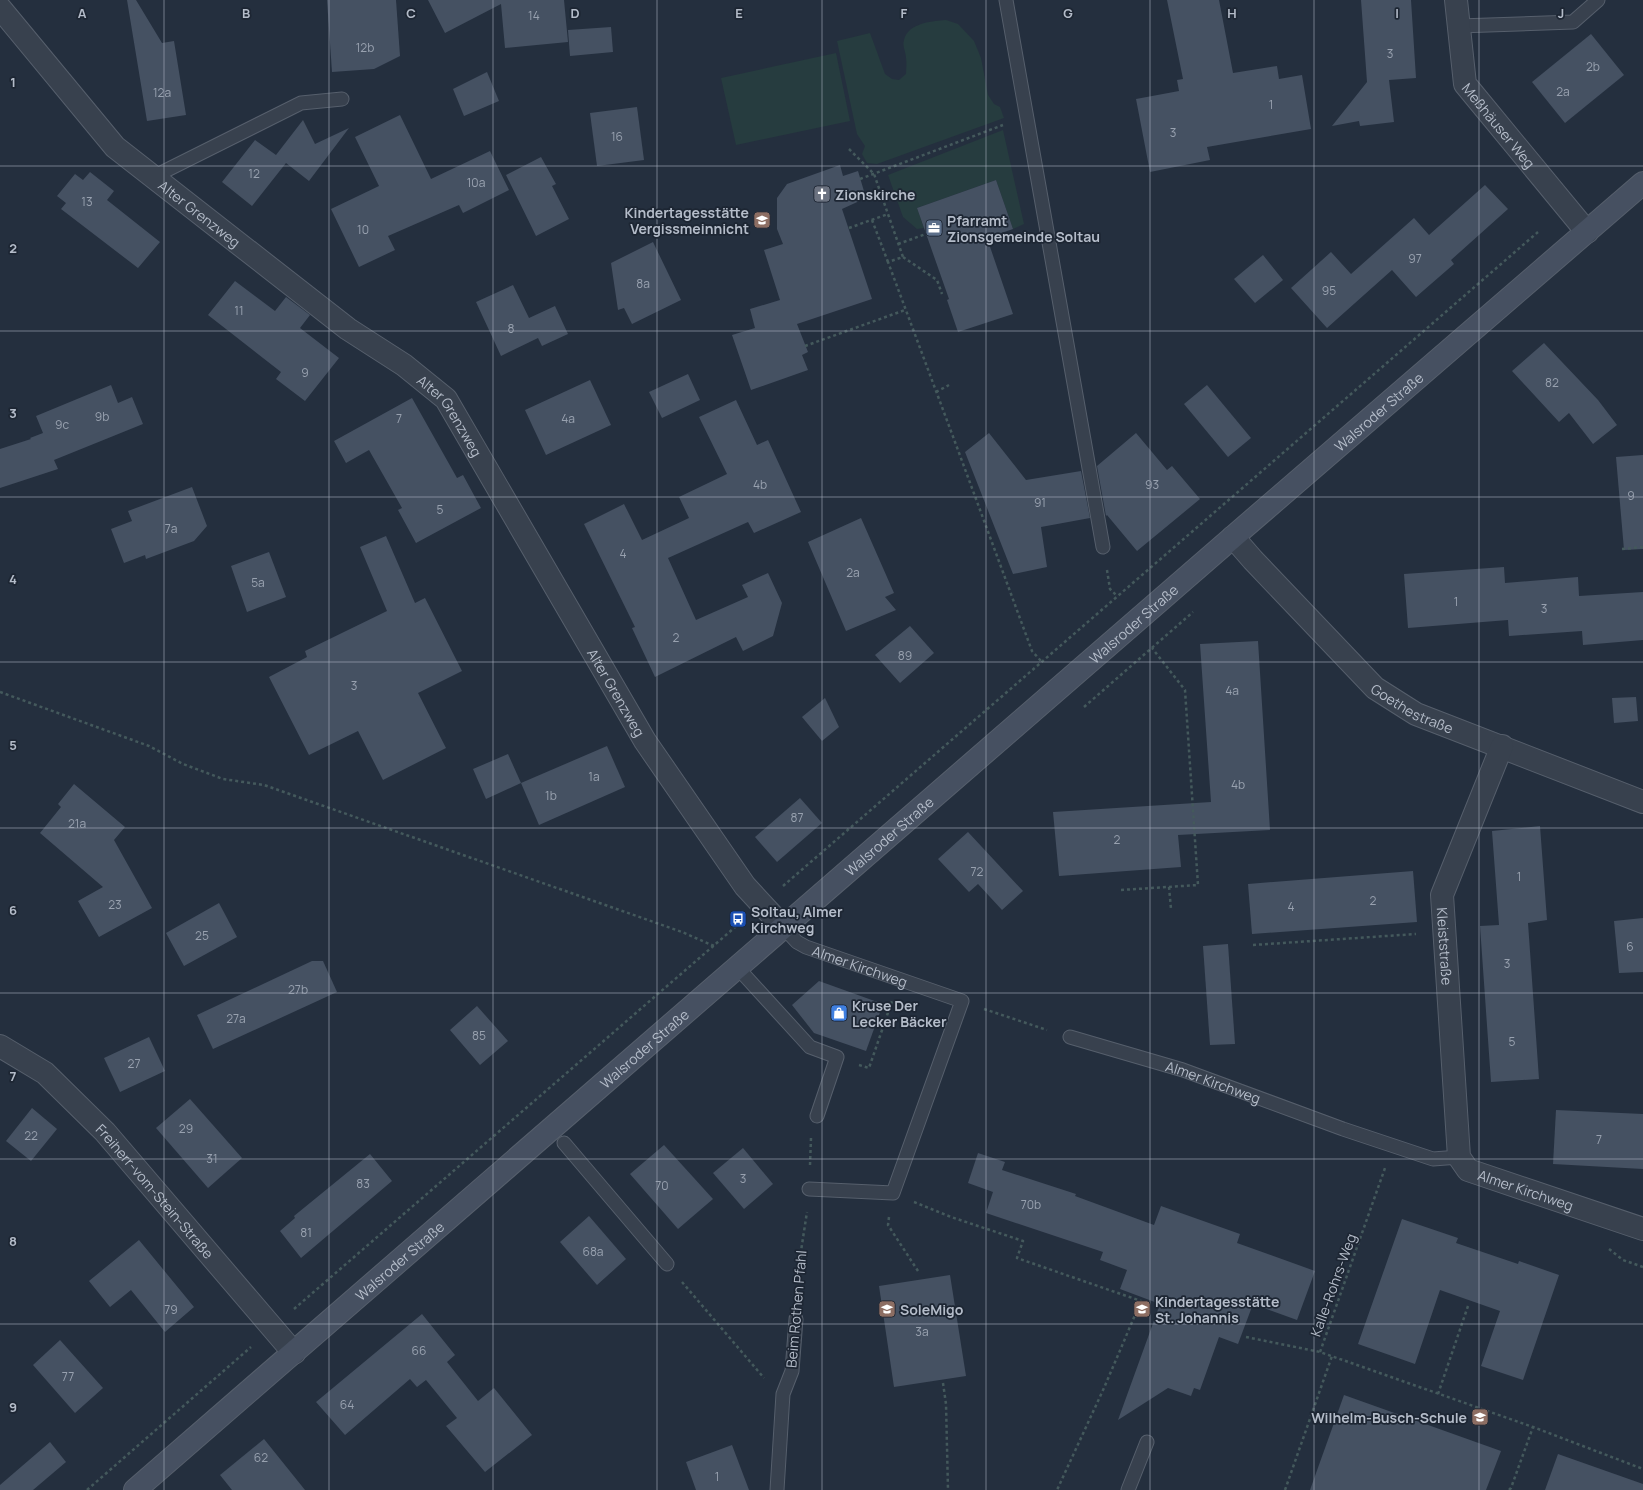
<svg xmlns="http://www.w3.org/2000/svg" width="1643" height="1490" viewBox="0 0 1643 1490" font-family="Manrope,sans-serif">
	<rect width="100%" height="100%" fill="#242f3e"/>
	<g fill="#263c3f">
		<path d="M946 20 958 24 974 41 981 58 988 95 994 104 1000 107 1004 118 877 164 867 163 862 154 865 146 857 134 837 41 870 33 885 74 892 79 899 80 906 74C906 69 907 63 906 58 906 52 902 46 904 40 908 23 932 21 946 20Z"/>
		<polygon points="836,53 850,121 736,145 721,78"/>
		<polygon points="1003,130 1024,224 1013,229 996,180 917,208 924,228 917,229 903,217 888,175"/>
	</g>
	<g fill="#455162">
		<polygon points="127,0 136,0 162,43 174,41 186,115 147,121"/>
		<polygon points="327,0 396,0 400,56 374,69 332,72"/>
		<polygon points="428,0 564,0 568,42 505,48 501,4 445,33"/>
		<polygon points="1167,0 1219,0 1233,73 1277,66 1279,79 1302,75 1311,129 1207,147 1210,160 1150,172 1136,99 1179,91 1177,80 1183,79"/>
		<polygon points="1361,0 1411,0 1416,78 1389,80 1394,122 1360,126 1359,121 1332,126 1367,82"/>
		<polygon points="611,27 613,52 570,56 568,30"/>
		<polygon points="1591,34 1624,75 1565,123 1532,82"/>
		<polygon points="487,72 499,101 464,116 453,89"/>
		<polygon points="637,107 644,160 597,166 590,113"/>
		<polygon points="400,115 431,179 490,151 509,190 463,213 459,205 388,236 395,250 359,267 331,209 379,186 355,137"/>
		<polygon points="303,120 315,144 349,128 309,181 286,163 252,206 222,182 255,140 276,155"/>
		<polygon points="541,157 556,184 552,186 569,219 536,236 506,175"/>
		<polygon points="840,165 843,176 858,171 866,198 842,209 872,299 797,324 808,352 802,355 808,370 751,390 732,335 755,328 750,309 780,300 764,250 783,244 777,229 777,198 787,184"/>
		<polygon points="90,172 114,191 107,200 160,242 138,268 61,209 66,203 57,196 75,174 83,180"/>
		<polygon points="996,180 1013,229 987,238 1013,314 958,332 947,300 949,299 917,208"/>
		<polygon points="1485,185 1508,209 1451,260 1454,264 1416,297 1392,270 1327,328 1291,288 1331,252 1351,274 1414,218 1429,235"/>
		<polygon points="653,242 681,300 632,324 624,308 618,310 611,263"/>
		<polygon points="1263,255 1283,280 1255,303 1234,279"/>
		<polygon points="235,281 275,311 286,297 310,315 300,328 339,358 305,401 276,379 281,372 208,315"/>
		<polygon points="513,285 529,318 555,306 568,334 542,346 538,338 501,356 476,302"/>
		<polygon points="1544,343 1598,400 1617,425 1593,444 1569,413 1559,422 1512,371"/>
		<polygon points="688,374 700,400 662,418 649,392"/>
		<polygon points="590,380 611,425 546,455 525,410"/>
		<polygon points="111,385 118,403 132,397 143,424 54,460 58,469 0,488 0,449 31,439 30,438 43,433 36,416"/>
		<polygon points="1207,385 1251,438 1228,457 1184,404"/>
		<polygon points="412,398 457,478 463,475 481,508 416,543 398,510 402,508 369,450 346,463 334,441"/>
		<polygon points="736,400 757,445 768,440 801,512 754,533 748,522 668,558 696,620 748,597 742,585 768,573 782,603 773,636 743,651 736,637 655,677 632,628 635,627 584,524 624,504 642,540 689,518 679,497 727,474 699,417"/>
		<polygon points="989,433 1026,480 1081,471 1090,518 1041,527 1047,567 1013,574 965,452"/>
		<polygon points="1136,433 1167,470 1172,466 1200,499 1137,551 1107,515 1106,516 1097,466"/>
		<polygon points="1643,455 1643,549 1624,550 1616,457"/>
		<polygon points="192,487 207,526 194,541 146,559 145,555 124,563 111,529 132,521 128,511"/>
		<polygon points="861,518 894,593 885,597 896,610 846,631 808,542"/>
		<polygon points="386,536 415,603 425,598 462,671 418,693 446,748 383,780 358,731 309,755 269,677 307,657 305,651 387,611 360,547"/>
		<polygon points="269,552 286,597 247,612 231,566"/>
		<polygon points="1504,567 1505,583 1578,577 1579,596 1643,592 1643,640 1583,645 1582,631 1509,636 1508,620 1408,628 1404,574"/>
		<polygon points="910,626 934,653 900,683 875,655"/>
		<polygon points="1258,641 1270,830 1178,835 1181,867 1059,876 1053,812 1211,802 1200,644"/>
		<polygon points="1636,697 1638,721 1614,723 1612,698"/>
		<polygon points="825,698 839,727 822,741 802,717"/>
		<polygon points="607,746 625,787 539,825 521,783"/>
		<polygon points="508,754 521,783 486,799 473,769"/>
		<polygon points="74,784 125,827 114,840 152,908 99,937 78,901 103,887 40,833 61,807 58,804"/>
		<polygon points="800,798 822,823 777,862 755,837"/>
		<polygon points="1540,826 1547,920 1528,923 1539,1079 1491,1082 1480,926 1499,925 1492,831"/>
		<polygon points="968,832 1023,891 1002,910 978,884 969,892 938,859"/>
		<polygon points="1413,871 1417,922 1252,934 1248,884"/>
		<polygon points="219,903 237,937 184,966 166,933"/>
		<polygon points="1643,918 1643,972 1619,973 1614,921"/>
		<polygon points="1228,944 1235,1044 1210,1045 1203,946"/>
		<polygon points="312,961 323,961 337,992 213,1049 197,1015"/>
		<polygon points="819,981 883,1004 866,1051 814,1033 792,1005"/>
		<polygon points="477,1006 508,1041 480,1065 450,1030"/>
		<polygon points="149,1037 165,1071 120,1092 104,1058"/>
		<polygon points="190,1099 242,1158 208,1188 156,1128"/>
		<polygon points="32,1108 57,1129 31,1161 6,1141"/>
		<polygon points="1556,1110 1643,1114 1643,1169 1553,1164"/>
		<polygon points="664,1145 713,1199 678,1229 630,1174"/>
		<polygon points="743,1148 773,1184 744,1209 713,1173"/>
		<polygon points="978,1153 1005,1162 1002,1170 1076,1194 1075,1196 1154,1225 1161,1206 1240,1234 1237,1243 1315,1271 1297,1320 1253,1304 1238,1344 1219,1337 1200,1390 1194,1388 1191,1396 1168,1388 1118,1420 1160,1304 1120,1289 1127,1270 1100,1260 1103,1252 986,1213 993,1192 968,1183"/>
		<polygon points="370,1154 392,1181 301,1258 280,1231 295,1218 294,1216"/>
		<polygon points="589,1216 626,1259 597,1285 560,1242"/>
		<polygon points="1402,1219 1458,1238 1456,1243 1518,1264 1519,1261 1559,1275 1523,1380 1481,1366 1500,1311 1440,1290 1415,1364 1358,1344"/>
		<polygon points="139,1240 194,1307 165,1332 131,1290 110,1307 89,1281"/>
		<polygon points="950,1275 966,1376 894,1387 879,1286"/>
		<polygon points="422,1314 455,1355 447,1362 478,1401 494,1388 532,1435 485,1472 446,1426 457,1418 426,1380 417,1387 410,1379 345,1435 316,1402"/>
		<polygon points="60,1340 103,1388 75,1413 33,1365"/>
		<polygon points="1344,1395 1501,1451 1486,1490 1310,1490"/>
		<polygon points="264,1439 305,1490 232,1490 220,1475"/>
		<polygon points="50,1442 66,1462 33,1490 0,1490 0,1485"/>
		<polygon points="732,1445 749,1490 696,1490 686,1462"/>
		<polygon points="1558,1454 1643,1484 1643,1490 1545,1490"/>
	</g>
	<g fill="none" stroke-linecap="round" stroke-linejoin="round">
		<defs>
			<g id="lane">
				<polyline points="1006,0 1103,547"/>
				<polyline points="1459,26 1573,22 1598,0"/>
				<polyline points="153,177 301,103 342,99"/>
				<path id="s1" d="M783 927 797 942 806 947 962 1001 893 1193 809 1189"/>
				<polyline points="737,967 810,1047 837,1057 817,1116"/>
				<path id="s2" d="M1070 1037 1183 1070 1343 1129 1433 1159 1459 1157"/>
				<polyline points="564,1143 667,1264"/>
				<polyline points="777,1490 783,1394 792,1371 796,1319"/>
				<polyline points="1128,1490 1147,1442"/>
			</g>
			<g id="street">
				<path id="s3" d="M1456 0 1465 84 1587 232"/>
				<path id="s4" d="M0 8 115 147 348 329 404 365 446 399 645 741 745 886 783 927"/>
				<path id="s5" d="M1233 537 1253 560 1375 688 1416 714 1643 802"/>
				<path id="s6" d="M1502 746 1442 895 1459 1157 1468 1170 1643 1229"/>
				<path id="s7" d="M0 1046 45 1073 105 1132 294 1353"/>
			</g>
			<g id="secondary">
				<path id="s8" d="M135 1490 1233 537 1643 183"/>
			</g>
		</defs>
		<use href="#lane" stroke="#565f6c" stroke-width="15"/>
		<use href="#street" stroke="#565f6c" stroke-width="24"/>
		<use href="#secondary" stroke="#565f6c" stroke-width="24"/>
		<g stroke="#44595c" stroke-width="2.5" stroke-dasharray="3 3" stroke-linecap="butt">
			<polyline points="849,149 874,174 903,257 888,262 955,442 1032,651 1041,661"/>
			<polyline points="860,179 1003,125"/>
			<polyline points="872,220 888,262"/>
			<polyline points="849,228 888,214"/>
			<polyline points="898,244 926,234"/>
			<polyline points="903,257 937,280 942,294"/>
			<polyline points="805,346 905,310"/>
			<polyline points="936,392 949,385"/>
			<polyline points="1622,549 1643,547"/>
			<polyline points="1107,570 1110,589 1117,596"/>
			<polyline points="0,692 149,746 183,764 223,779 264,785 682,932 714,946"/>
			<polyline points="1084,707 1193,612"/>
			<polyline points="783,886 1538,232"/>
			<polyline points="1169,887 1171,909"/>
			<polyline points="1121,890 1198,885 1185,690 1152,648"/>
			<polyline points="1253,945 1416,934"/>
			<polyline points="984,1009 1047,1030"/>
			<polyline points="859,1065 869,1068 892,1001"/>
			<polyline points="810,1165 811,1138"/>
			<polyline points="914,1202 951,1217 1023,1241 1017,1258 1141,1301 1104,1388 1057,1490"/>
			<polyline points="889,1217 888,1225 918,1271"/>
			<polyline points="1609,1249 1623,1260 1643,1267"/>
			<polyline points="682,1282 764,1378"/>
			<polyline points="798,1296 801,1251 807,1212"/>
			<polyline points="294,1309 741,922"/>
			<polyline points="1246,1337 1320,1352 1533,1427 1643,1469"/>
			<polyline points="1320,1352 1385,1168"/>
			<polyline points="943,1383 946,1404 948,1490"/>
			<polyline points="1438,1394 1468,1306"/>
			<polyline points="87,1490 251,1347"/>
			<polyline points="1285,1490 1332,1356"/>
			<polyline points="1509,1490 1511,1488 1533,1427"/>
		</g>
		<use href="#lane" stroke="#38414e" stroke-width="13"/>
		<use href="#street" stroke="#38414e" stroke-width="22"/>
		<use href="#secondary" stroke="#465061" stroke-width="22"/>
	</g>
	<path fill="none" stroke="#b4bcc9" stroke-width="1" stroke-opacity="0.55" d="M164 0V1490M329 0V1490M493 0V1490M657 0V1490M822 0V1490M986 0V1490M1150 0V1490M1314 0V1490M1479 0V1490M0 166H1643M0 331H1643M0 497H1643M0 662H1643M0 828H1643M0 993H1643M0 1159H1643M0 1324H1643"/>
	<defs>
		<symbol id="church-square" viewBox="-11 -11 22 22"><rect x="-9" y="-9" width="18" height="18" rx="4" fill="#6b7280" stroke="#1d2633"/><path d="M-1.2-6h2.4v3.5h3.3v2.4h-3.3V6h-2.4V-.1h-3.3v-2.4h3.3Z" fill="#fff"/></symbol>
		<symbol id="school-square" viewBox="-11 -11 22 22"><rect x="-9" y="-9" width="18" height="18" rx="4" fill="#8d6e63" stroke="#1d2633"/><path d="M0-5L7-2L0 1L-7-2ZM-4 1L0 2.5L4 1V4Q0 6-4 4Z" fill="#fff"/></symbol>
		<symbol id="office-square" viewBox="-11 -11 22 22"><rect x="-9" y="-9" width="18" height="18" rx="4" fill="#5c6f8a" stroke="#1d2633"/><path d="M-6-3h4V-5.5h4V-3h4V5H-6ZM-1-4.5V-3h2v-1.5ZM-6 0V1H6V0Z" fill="#fff"/></symbol>
		<symbol id="bus-square" viewBox="-11 -11 22 22"><rect x="-9" y="-9" width="18" height="18" rx="4" fill="#1a4fb4" stroke="#1d2633"/><path d="M-5-6H5V4H4V6H2V4H-2V6H-4V4H-5ZM-3.5-4V0h7V-4ZM-3.5 1.2v1.5H-2V1.2ZM2 1.2v1.5H3.5V1.2Z" fill="#fff"/></symbol>
		<symbol id="shop-square" viewBox="-11 -11 22 22"><rect x="-9" y="-9" width="18" height="18" rx="4" fill="#3f7fe0" stroke="#1d2633"/><path d="M-5-2.5h2.3a2.7 3.5 0 0 1 5.4 0H5L5.5 6h-11ZM-1.5-2.5h3a1.5 2.3 0 0 0-3 0Z" fill="#fff"/></symbol>
	</defs>
	<g fill-rule="evenodd">
		<use href="#church-square" x="812" y="184" width="20" height="20"/>
		<use href="#school-square" x="752" y="210" width="20" height="20"/>
		<use href="#office-square" x="924" y="218" width="20" height="20"/>
		<use href="#bus-square" x="728" y="909" width="20" height="20"/>
		<use href="#shop-square" x="829" y="1003" width="20" height="20"/>
		<use href="#school-square" x="877" y="1299" width="20" height="20"/>
		<use href="#school-square" x="1132" y="1299" width="20" height="20"/>
		<use href="#school-square" x="1470" y="1407" width="20" height="20"/>
	</g>
	<g text-anchor="middle" dominant-baseline="central" stroke-width="3.5" stroke-linejoin="round" paint-order="stroke">
		<g font-size="12" fill="#98a1af">
			<text x="534" y="15">14</text>
			<text x="365" y="47">12b</text>
			<text x="1390" y="53">3</text>
			<text x="1593" y="66">2b</text>
			<text x="1563" y="91">2a</text>
			<text x="162" y="92">12a</text>
			<text x="1271" y="104">1</text>
			<text x="1173" y="132">3</text>
			<text x="617" y="136">16</text>
			<text x="254" y="173">12</text>
			<text x="476" y="182">10a</text>
			<text x="87" y="201">13</text>
			<text x="363" y="229">10</text>
			<text x="1415" y="258">97</text>
			<text x="643" y="283">8a</text>
			<text x="1329" y="290">95</text>
			<text x="239" y="310">11</text>
			<text x="511" y="328">8</text>
			<text x="305" y="372">9</text>
			<text x="1552" y="382">82</text>
			<text x="102" y="416">9b</text>
			<text x="399" y="418">7</text>
			<text x="568" y="418">4a</text>
			<text x="62" y="424">9c</text>
			<text x="760" y="484">4b</text>
			<text x="1152" y="484">93</text>
			<text x="1631" y="495">9</text>
			<text x="1040" y="502">91</text>
			<text x="440" y="509">5</text>
			<text x="171" y="528">7a</text>
			<text x="623" y="553">4</text>
			<text x="853" y="572">2a</text>
			<text x="258" y="582">5a</text>
			<text x="1456" y="601">1</text>
			<text x="1544" y="608">3</text>
			<text x="676" y="637">2</text>
			<text x="905" y="655">89</text>
			<text x="354" y="685">3</text>
			<text x="1232" y="690">4a</text>
			<text x="594" y="776">1a</text>
			<text x="1238" y="784">4b</text>
			<text x="551" y="795">1b</text>
			<text x="797" y="817">87</text>
			<text x="77" y="823">21a</text>
			<text x="1117" y="839">2</text>
			<text x="977" y="871">72</text>
			<text x="1519" y="876">1</text>
			<text x="1373" y="900">2</text>
			<text x="115" y="904">23</text>
			<text x="1291" y="906">4</text>
			<text x="202" y="935">25</text>
			<text x="1630" y="946">6</text>
			<text x="1507" y="963">3</text>
			<text x="298" y="989">27b</text>
			<text x="236" y="1018">27a</text>
			<text x="479" y="1035">85</text>
			<text x="1512" y="1041">5</text>
			<text x="134" y="1063">27</text>
			<text x="186" y="1128">29</text>
			<text x="31" y="1135">22</text>
			<text x="1599" y="1139">7</text>
			<text x="212" y="1158">31</text>
			<text x="743" y="1178">3</text>
			<text x="363" y="1183">83</text>
			<text x="662" y="1185">70</text>
			<text x="1031" y="1204">70b</text>
			<text x="306" y="1232">81</text>
			<text x="593" y="1251">68a</text>
			<text x="171" y="1309">79</text>
			<text x="922" y="1331">3a</text>
			<text x="419" y="1350">66</text>
			<text x="68" y="1376">77</text>
			<text x="347" y="1404">64</text>
			<text x="261" y="1457">62</text>
			<text x="717" y="1476">1</text>
		</g>
		<g font-size="14" fill="#b4bcc9" stroke="#1d2633">
			<text stroke="none"><textPath href="#s3" startOffset="138">Meßhäuser Weg</textPath></text>
			<text stroke="none"><textPath href="#s4" startOffset="288">Alter Grenzweg</textPath></text>
			<text stroke="none"><textPath href="#s8" startOffset="1646">Walsroder Straße</textPath></text>
			<text stroke="none"><textPath href="#s4" startOffset="612">Alter Grenzweg</textPath></text>
			<text stroke="none"><textPath href="#s8" startOffset="1322">Walsroder Straße</textPath></text>
			<text stroke="none"><textPath href="#s4" startOffset="936">Alter Grenzweg</textPath></text>
			<text stroke="none"><textPath href="#s5" startOffset="250">Goethestraße</textPath></text>
			<text stroke="none"><textPath href="#s8" startOffset="998">Walsroder Straße</textPath></text>
			<text stroke="none"><textPath href="#s6" startOffset="212">Kleiststraße</textPath></text>
			<text stroke="none"><textPath href="#s1" startOffset="88">Almer Kirchweg</textPath></text>
			<text stroke="none"><textPath href="#s8" startOffset="674">Walsroder Straße</textPath></text>
			<text stroke="none"><textPath href="#s2" startOffset="150">Almer Kirchweg</textPath></text>
			<text stroke="none"><textPath href="#s6" startOffset="500">Almer Kirchweg</textPath></text>
			<text stroke="none"><textPath href="#s7" startOffset="214">Freiherr-vom-Stein-Straße</textPath></text>
			<text stroke="none"><textPath href="#s8" startOffset="350">Walsroder Straße</textPath></text>
			<text transform="translate(1333 1285) rotate(-70)">Kalle-Rohrs-Weg</text>
			<text transform="translate(796 1309) rotate(-85)">Beim Rothen Pfahl</text>
		</g>
		<g font-size="14" font-weight="bold" fill="#b4bcc9" stroke="#1d2633" text-anchor="start">
			<text x="835" y="194">Zionskirche</text>
			<text x="749" y="212" text-anchor="end">Kindertagesstätte<tspan x="749" dy="16">Vergissmeinnicht</tspan></text>
			<text x="947" y="220">Pfarramt<tspan x="947" dy="16">Zionsgemeinde Soltau</tspan></text>
			<text x="751" y="911">Soltau, Almer<tspan x="751" dy="16">Kirchweg</tspan></text>
			<text x="852" y="1005">Kruse Der<tspan x="852" dy="16">Lecker Bäcker</tspan></text>
			<text x="1155" y="1301">Kindertagesstätte<tspan x="1155" dy="16">St. Johannis</tspan></text>
			<text x="900" y="1309">SoleMigo</text>
			<text x="1467" y="1417" text-anchor="end">Wilhelm-Busch-Schule</text>
		</g>
	</g>
	<g font-size="13" text-anchor="middle" font-weight="bold" fill="#b4bcc9" stroke="#1d2633" stroke-width="3.5" stroke-linejoin="round" paint-order="stroke">
		<text x="82" y="18">A</text>
		<text x="246" y="18">B</text>
		<text x="411" y="18">C</text>
		<text x="575" y="18">D</text>
		<text x="739" y="18">E</text>
		<text x="904" y="18">F</text>
		<text x="1068" y="18">G</text>
		<text x="1232" y="18">H</text>
		<text x="1397" y="18">I</text>
		<text x="1561" y="18">J</text>
		<text x="13" y="87">1</text>
		<text x="13" y="253">2</text>
		<text x="13" y="418">3</text>
		<text x="13" y="584">4</text>
		<text x="13" y="750">5</text>
		<text x="13" y="915">6</text>
		<text x="13" y="1081">7</text>
		<text x="13" y="1246">8</text>
		<text x="13" y="1412">9</text>
	</g>
</svg>
